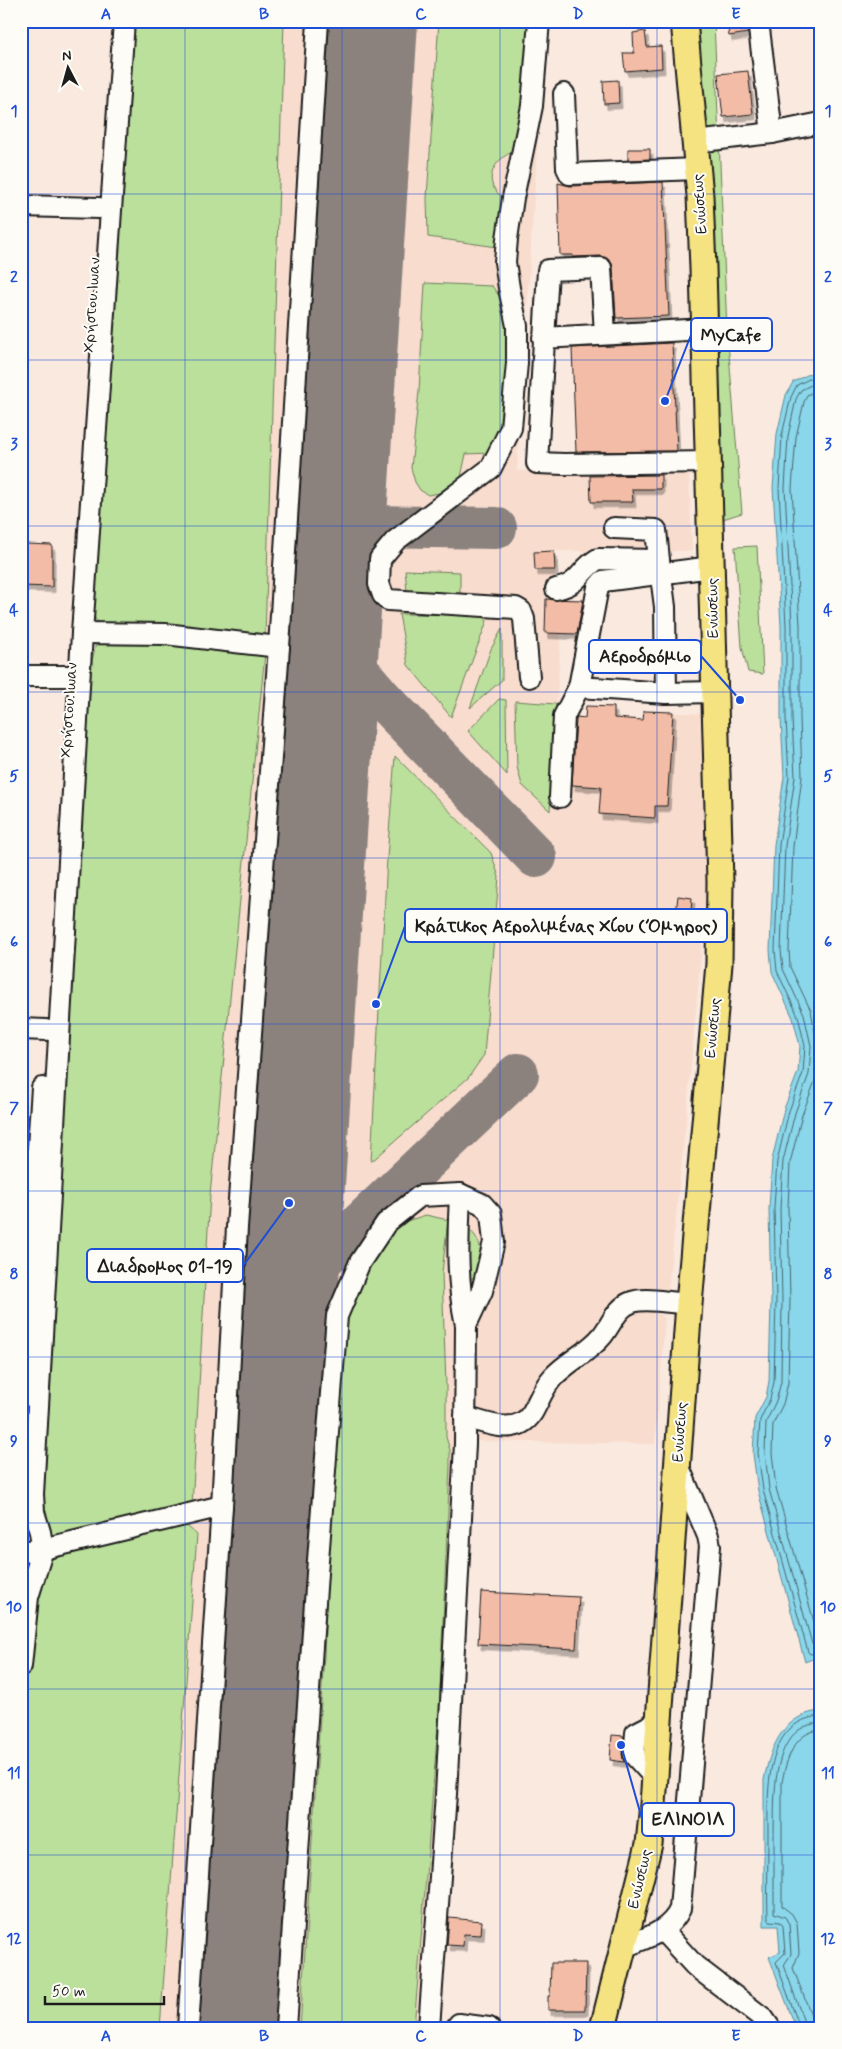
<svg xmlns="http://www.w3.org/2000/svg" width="842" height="2049" viewBox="0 0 842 2049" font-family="Mynerve,sans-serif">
	<defs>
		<filter id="shadow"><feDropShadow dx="3" dy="5.5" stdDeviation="0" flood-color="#0004"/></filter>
	</defs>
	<rect width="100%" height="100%" fill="#fae9df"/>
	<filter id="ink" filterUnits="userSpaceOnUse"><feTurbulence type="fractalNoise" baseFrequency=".02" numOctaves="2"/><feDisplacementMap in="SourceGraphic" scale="10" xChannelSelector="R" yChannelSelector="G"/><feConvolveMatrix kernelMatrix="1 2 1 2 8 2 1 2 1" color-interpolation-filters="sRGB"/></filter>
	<g filter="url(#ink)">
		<polygon fill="#f8dcce" points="117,21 545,21 517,471 689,472 692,551 555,551 555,599 584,600 583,635 561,634 556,714 585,717 586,706 614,707 614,718 643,720 644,711 703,714 707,888 686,1121 667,1299 653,1309 665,1318 655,1444 471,1441 434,2028 21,2028 21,1564 27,1560 28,1544 22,1539"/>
		<g fill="#bbe09b" stroke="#6c7e5c">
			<polygon points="131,21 284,21 265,638 103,626 95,619 94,610"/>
			<path d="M439 21H531L525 104 515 151C502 155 488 169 492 184 494 190 501 196 504 200L497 247 428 237 427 197Z"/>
			<polygon points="697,21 714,21 727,330 742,513 723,519"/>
			<polygon points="425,283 492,286 502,300 511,344 504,435 490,453 466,454 461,477 439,493 428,495 420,490 415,482 411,468 419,391"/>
			<polygon points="757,546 763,674 748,672 742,647 735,547"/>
			<polygon points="405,570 460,572 460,595 407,591"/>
			<polygon points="399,614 483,615 487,621 451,717 408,665"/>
			<polygon points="502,629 502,680 470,708 491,649"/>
			<polygon points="113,637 265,654 210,1195 192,1506 52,1538 43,1528 39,1516 56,1177 92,661 96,643"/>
			<polygon points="499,699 506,700 507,775 468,731"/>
			<polygon points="515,701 556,704 550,811 522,785 517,767"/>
			<polygon points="395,756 491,853 499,877 484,1055 468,1078 371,1162 387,858"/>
			<polygon points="426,1215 448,1220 442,1273 446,1385 446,1437 450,1450 450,1465 439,1712 414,2028 300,2028 324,1655 329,1531 350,1294 368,1263 391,1237 390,1226"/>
			<path d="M465 1225C483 1242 481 1247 481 1271L470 1280 462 1298Z"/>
			<polygon points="186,1525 197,1535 160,2028 21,2028 21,1744 27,1639 49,1554"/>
		</g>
		<g fill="#8ad6ea" stroke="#5e8c98">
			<polygon points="821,368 821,1658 817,1657 805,1662 758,1491 753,1454 755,1418 766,1397 769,1381 771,1300 769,1208 772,1160 784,1109 798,1072 800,1046 793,1018 772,972 770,950 774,845 784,777 781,718 781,626 773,488 777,434 786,395 793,382"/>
			<path d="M813 1712H821V2028H796L769 1957 780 1952 778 1926H764V1780C770 1750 780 1720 813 1712Z"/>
		</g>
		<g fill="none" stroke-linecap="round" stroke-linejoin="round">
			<g stroke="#48666e" stroke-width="1">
				<polyline points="821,373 797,385 791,397 782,435 779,488 786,626 786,718 789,777 779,845 775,950 777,971 798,1016 805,1046 803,1073 789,1111 777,1161 774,1208 776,1300 774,1382 770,1399 760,1420 758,1453 763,1490 808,1652 810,1654 821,1652"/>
				<polyline points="821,380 801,390 796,399 788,436 785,488 792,626 792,718 795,777 785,846 781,950 783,969 804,1014 811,1046 809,1074 795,1113 783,1161 780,1208 782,1300 781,1382 776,1401 766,1422 765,1453 769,1489 812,1644 821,1646"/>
				<polyline points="821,388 807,395 804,402 796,437 792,488 800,626 800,717 802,777 793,847 789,950 790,967 811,1011 818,1047 817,1076 802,1115 790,1163 788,1208 790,1300 788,1383 783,1404 773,1424 772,1453 776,1488 818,1636 821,1638"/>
				<path d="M800 2028 776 1962 785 1953 783 1926 780 1922 770 1921 768 1919C767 1891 768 1863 768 1835 768 1794 763 1720 821 1716"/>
				<path d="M806 2028 784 1965 791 1954 789 1924 785 1917 774 1913C774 1887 774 1861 774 1835 775 1799 769 1725 821 1723"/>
				<path d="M814 2028 813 2020 793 1968 799 1953 797 1923 792 1914 782 1906V1782C786 1761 794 1731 821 1730"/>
			</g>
			<g stroke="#8b827e" stroke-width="42">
				<path d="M334 500C343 515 351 522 369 526L496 528"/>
				<polyline points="327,605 336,642 354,666 385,702 536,857"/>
				<path d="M320 710C342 688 359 682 385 702"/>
				<path d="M289 1203C290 1209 290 1217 292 1223 299 1241 323 1249 340 1240 344 1238 349 1234 353 1231"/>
				<polyline points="283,1307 292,1291 307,1274 518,1074"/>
			</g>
			<polyline stroke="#8b827e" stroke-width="108" points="238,2028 364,21"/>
		</g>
		<g fill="#f3bca6" stroke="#1c1c1c" filter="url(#shadow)">
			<polygon points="727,21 746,21 748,33 729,36"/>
			<polygon points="645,31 647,47 661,46 662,68 625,71 623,53 634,53 633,33"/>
			<polygon points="748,71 753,114 723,117 718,74"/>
			<polygon points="618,80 619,103 604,104 603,81"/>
			<polygon points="628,149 650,149 650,159 628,160"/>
			<polygon points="663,182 669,316 616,318 613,267 611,261 601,256 573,257 573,255 560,255 558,183 570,186"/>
			<polygon points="672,343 677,451 576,452 572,348"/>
			<polygon points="661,475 661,489 632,489 633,502 591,502 590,476"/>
			<polygon points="25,544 52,545 52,587 21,586 21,565 25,565"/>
			<polygon points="554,551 555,570 535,570 534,552"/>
			<polygon points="546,599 583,600 577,634 545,633"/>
			<polygon points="586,706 614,707 614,718 643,720 644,711 673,712 667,806 655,806 655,818 599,814 601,787 572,785 576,719 577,717 585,718"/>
			<polygon points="678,896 692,898 690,924 675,922"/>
			<polygon points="481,1592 579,1597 576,1649 478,1644"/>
			<polygon points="612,1735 624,1736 622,1754 624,1762 610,1760"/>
			<polygon points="449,1918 482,1921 481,1935 464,1934 463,1946 447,1945"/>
			<polygon points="551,1963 586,1963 585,2010 548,2010 548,1996 550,1996"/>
		</g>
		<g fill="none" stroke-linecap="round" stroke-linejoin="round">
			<defs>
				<g id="minor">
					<polyline points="758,21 772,133 821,123"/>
					<polyline points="564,94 567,168 570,174 697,169"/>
					<polyline points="695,142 772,133"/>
					<polyline points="21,206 99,208"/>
					<polyline points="605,334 601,268 548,270 537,463 564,464 710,462"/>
					<polyline points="543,338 705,329"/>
					<polyline points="614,528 656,530 659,560"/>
					<polyline points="712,567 603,581 598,587 579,687 666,693 715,692"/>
					<path d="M556 589C581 584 579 570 598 559L659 560 665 607 666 693"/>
					<polyline points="82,633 165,634 279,647"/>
					<polyline points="21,676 71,676"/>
					<polyline points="529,677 524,619 521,611 516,608 388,600 383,595 379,584 380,559 395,541 491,468 511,428 517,363 517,326 509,288 505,262 507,239 513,198 532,106 539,21"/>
					<polyline points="560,797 564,716 579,687"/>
					<polyline points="21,1029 46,1030"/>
					<path d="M460 1194C458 1241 456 1278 466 1325"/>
					<polyline points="21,1398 42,1088"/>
					<path d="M465 1417C486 1423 517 1437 532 1413 539 1401 543 1388 553 1377 568 1361 589 1352 602 1336 611 1325 617 1307 632 1302 646 1297 673 1303 689 1304"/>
					<polyline points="21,1552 43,1549 222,1506"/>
					<polyline points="21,1666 28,1597 43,1549 40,1532 34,1512 33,1494 82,633 124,21"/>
					<polyline points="655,1778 634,1755 636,1733 659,1721"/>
					<polyline points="662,1930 695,1966 763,2018 770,2028"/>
					<path d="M624 1947C645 1938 670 1932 680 1909L710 1546 708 1536 678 1465"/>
					<polyline points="188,2028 222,1506 237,1227 279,647 318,21"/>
					<polyline points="286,2028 317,1573 337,1316 360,1262 386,1223 420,1196 460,1194 482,1204 491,1214 494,1242 482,1291 466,1325 465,1444 462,1500 446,1794 429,2028"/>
					<polyline points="456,2028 459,2024 489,2028"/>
				</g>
				<polyline id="major" points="603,2028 649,1844 653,1804 689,1304 719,964 720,882 703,268 700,196 684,21"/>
			</defs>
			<use href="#minor" stroke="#1c1c1c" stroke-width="24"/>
			<use href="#major" stroke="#1c1c1c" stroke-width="29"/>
			<use href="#minor" stroke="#fdfcf7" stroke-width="20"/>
			<use href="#major" stroke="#f5e382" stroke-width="25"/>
		</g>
	</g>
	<path fill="none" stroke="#1d4ed8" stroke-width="1" stroke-opacity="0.55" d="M185 21V2028M342 21V2028M500 21V2028M657 21V2028M21 194H821M21 360H821M21 526H821M21 692H821M21 858H821M21 1024H821M21 1191H821M21 1357H821M21 1523H821M21 1689H821M21 1855H821"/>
	<g text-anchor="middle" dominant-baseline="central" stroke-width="4" stroke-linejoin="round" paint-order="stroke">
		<g font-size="16" fill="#1c1c1c" stroke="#fdfcf7">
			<text transform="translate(700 204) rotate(-94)">Ενώσεως</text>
			<text transform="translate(92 305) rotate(-86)">Χρήστου.Ιωαν</text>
			<text transform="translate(713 608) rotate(-91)">Ενώσεως</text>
			<text transform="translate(69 710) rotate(-86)">Χρήστου.Ιωαν</text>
			<text transform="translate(713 1028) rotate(-85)">Ενώσεως</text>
			<text transform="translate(680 1432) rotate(-86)">Ενώσεως</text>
			<text transform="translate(640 1879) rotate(-77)">Ενώσεως</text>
		</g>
	</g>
	<path fill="none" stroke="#1d4ed8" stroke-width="2" d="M665 401L691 335M740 700L701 656M376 1004L405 926M289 1203L243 1266M621 1745L642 1819"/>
	<g fill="#1d4ed8" stroke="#fdfcf7" stroke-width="2">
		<circle cx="665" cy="401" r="5"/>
		<circle cx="740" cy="700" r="5"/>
		<circle cx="376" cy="1004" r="5"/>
		<circle cx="289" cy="1203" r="5"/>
		<circle cx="621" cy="1745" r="5"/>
	</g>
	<g fill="#fdfcf7" stroke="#1d4ed8" stroke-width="2">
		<rect x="691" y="318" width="81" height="33" rx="5"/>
		<rect x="589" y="640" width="112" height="33" rx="5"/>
		<rect x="405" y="909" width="322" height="33" rx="5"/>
		<rect x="87" y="1249" width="156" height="33" rx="5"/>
		<rect x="642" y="1803" width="92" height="33" rx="5"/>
	</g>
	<g font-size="18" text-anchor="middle" font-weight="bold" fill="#1c1c1c">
		<text x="731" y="341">MyCafe</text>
		<text x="645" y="662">Αεροδρόμιο</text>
		<text x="566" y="932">Κράτικος Αερολιμένας Χίου (Όμηρος)</text>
		<text x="165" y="1272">Διαδρομος 01-19</text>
		<text x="688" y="1825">ΕΛΙΝΟΙΛ</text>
	</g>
	<rect width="842" height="2049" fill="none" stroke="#fdfcf7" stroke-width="55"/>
	<g transform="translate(68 68) rotate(354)" stroke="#fdfcf7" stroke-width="4" paint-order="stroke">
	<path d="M0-4L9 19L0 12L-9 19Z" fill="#1c1c1c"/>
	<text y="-8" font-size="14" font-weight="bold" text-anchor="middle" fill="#1c1c1c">N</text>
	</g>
	<path d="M45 1996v8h119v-8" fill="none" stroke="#1c1c1c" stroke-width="2.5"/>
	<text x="52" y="1996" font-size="15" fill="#1c1c1c" stroke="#fdfcf7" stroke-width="4" paint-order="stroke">50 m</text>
	<rect x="28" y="28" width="786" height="1994" fill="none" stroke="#1d4ed8" stroke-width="2"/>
	<g font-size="16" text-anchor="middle" font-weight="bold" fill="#1d4ed8">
		<text x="106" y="19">A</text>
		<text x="264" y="19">B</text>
		<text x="421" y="19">C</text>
		<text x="578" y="19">D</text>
		<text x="736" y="19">E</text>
		<text x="14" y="116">1</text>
		<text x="828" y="116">1</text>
		<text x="14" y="282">2</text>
		<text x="828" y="282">2</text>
		<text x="14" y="449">3</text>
		<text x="828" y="449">3</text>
		<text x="14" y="615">4</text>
		<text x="828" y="615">4</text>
		<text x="14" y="781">5</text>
		<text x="828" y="781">5</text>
		<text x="14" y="947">6</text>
		<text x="828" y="947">6</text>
		<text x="14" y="1113">7</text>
		<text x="828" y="1113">7</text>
		<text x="14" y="1279">8</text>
		<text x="828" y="1279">8</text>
		<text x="14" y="1446">9</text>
		<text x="828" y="1446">9</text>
		<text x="14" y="1612">10</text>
		<text x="828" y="1612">10</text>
		<text x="14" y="1778">11</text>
		<text x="828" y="1778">11</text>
		<text x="14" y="1944">12</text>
		<text x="828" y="1944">12</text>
		<text x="106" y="2041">A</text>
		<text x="264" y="2041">B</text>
		<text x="421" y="2041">C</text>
		<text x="578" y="2041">D</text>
		<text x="736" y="2041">E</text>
	</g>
</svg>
